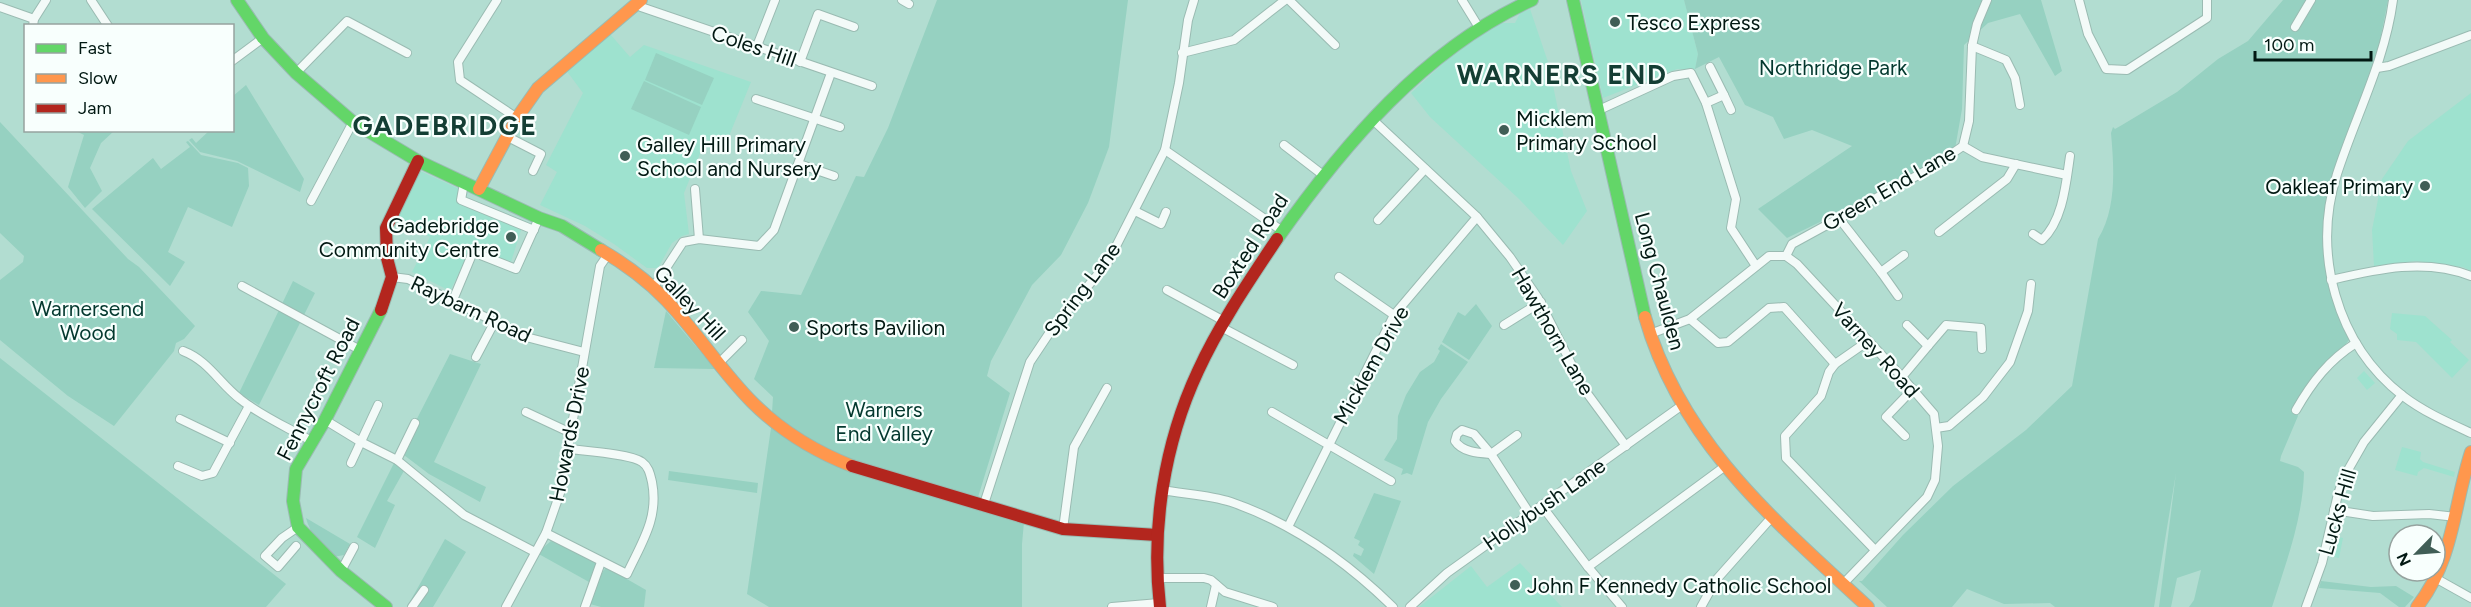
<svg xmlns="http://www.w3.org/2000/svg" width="2471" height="607" viewBox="0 0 2471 607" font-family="Figtree,sans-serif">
	<rect width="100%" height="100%" fill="#b2ddd1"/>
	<g fill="#9ee2cf">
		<polygon points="1581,0 1684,0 1698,54 1695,69 1677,69 1603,98"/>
		<polygon points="1530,9 1548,62 1571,171 1587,211 1563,245 1518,198 1430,117 1411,93 1450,57 1484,33 1500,23 1515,23 1520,13"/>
		<polygon points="610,34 630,57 644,45 751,82 725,146 706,139 684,193 689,234 682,236 672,243 658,268 647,268 614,244 585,226 540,205 557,172 546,165 583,93 566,70"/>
		<polygon points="2471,93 2471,271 2463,267 2416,261 2374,266 2372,230 2382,179 2408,141"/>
		<polygon points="418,170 468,193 463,204 521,230 511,262 472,247 450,291 412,272 430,237 393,217"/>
		<polygon points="2392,313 2425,316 2452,340 2450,342 2469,360 2452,378 2416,342 2397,340 2397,334 2390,329"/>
		<polygon points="2364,371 2375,383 2367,390 2357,378"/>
		<polygon points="2402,447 2421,452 2420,459 2423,462 2455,472 2454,477 2424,468 2418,472 2417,476 2395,470"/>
		<polygon points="2334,536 2343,538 2339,558 2329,556"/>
		<polygon points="1520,563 1562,607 1419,607 1471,566 1487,587"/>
	</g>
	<g fill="#96d1c1">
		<polygon points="937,0 1128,0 1109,147 1088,203 1061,255 1032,285 991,361 987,376 1010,393 975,507 1024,522 1022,544 1022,607 769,607 747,594 771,428 773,397 754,379 769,341 748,312 761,291 801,295 856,176 864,177 888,128"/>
		<polygon points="1684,0 2041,0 2062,71 2055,76 2020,14 1988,23 1964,45 1962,109 1955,149 1911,178 1787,238 1758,209 1852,146 1812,130 1784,139 1773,117 1745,105 1719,57 1695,69 1698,54"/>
		<path d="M2283 0H2388L2375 66 2327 198 2324 219 2325 253 2349 340 2295 408 2298 416 2281 456 2280 461 2298 467 2304 472C2303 518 2286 563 2272 607H2189L2194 600 2201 570 2177 578 2171 607H2159L2176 473 2154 607H2055L2050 603 2004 604 1967 589 1952 607H1887L1859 581H1862L1903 535 1953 486 2026 430 2072 386 2098 239C2117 208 2114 167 2111 133L2113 127 2115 129 2122 125 2177 92 2218 59 2248 41Z"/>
		<polygon points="656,53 714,78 702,105 645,80"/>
		<polygon points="644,81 701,107 689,135 631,109"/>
		<polygon points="246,85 304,179 300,192 237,161 200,152 189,140 192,138 196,143 209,131 232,130 233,96"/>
		<polygon points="0,122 128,259 139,267 195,326 184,339 176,343 174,351 114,426 68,396 0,340 0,280 23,262 24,256 0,233"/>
		<polygon points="76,131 114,131 101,143 90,168 102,191 85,208 68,187 84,135"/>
		<polygon points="188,141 201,155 238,163 248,168 249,186 232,227 188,207 168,252 185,262 170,286 92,209 153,158 161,169 190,147 186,142"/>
		<polygon points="293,281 315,293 259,405 239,393"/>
		<polygon points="1476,304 1492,326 1469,360 1442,342 1458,312 1465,316"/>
		<polygon points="666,311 715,369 654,368"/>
		<polygon points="1441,344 1468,362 1441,399 1428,422 1412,475 1407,473 1401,475 1403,469 1384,460 1397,439 1398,416 1406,395 1420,372 1434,362 1440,351 1438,349"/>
		<polygon points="450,354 481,364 434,462 486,487 480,502 429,474 400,452"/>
		<polygon points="0,358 286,584 266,607 0,607"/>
		<polygon points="395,461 405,469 387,501 395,505 375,548 357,537"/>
		<polygon points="669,471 758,483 757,493 668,480"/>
		<polygon points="1374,493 1401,501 1374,574 1353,556 1354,553 1361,556 1364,549 1358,545 1360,541 1354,538"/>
		<path d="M306 518 350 544 344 555 333 557C321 546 310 534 306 518Z"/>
		<polygon points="445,539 466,552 433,607 407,607"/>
		<polygon points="551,541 597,563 589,582 537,553"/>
		<polygon points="606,567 646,590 644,607 601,607 590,604 600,576"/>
		<polygon points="2321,581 2371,587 2396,586 2414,597 2405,607 2399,607 2380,593 2319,588"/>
	</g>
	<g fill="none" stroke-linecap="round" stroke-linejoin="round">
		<defs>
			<g id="street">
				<polyline points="91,0 108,26"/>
				<polyline points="497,0 458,62 460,80 517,118"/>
				<polyline points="902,0 909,4"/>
				<polyline points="1289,0 1335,45"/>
				<polyline points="1462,0 1478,26"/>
				<polyline points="2079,0 2088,34 2106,69 2127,70 2207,18 2207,0"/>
				<path d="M2393 0C2385 61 2356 115 2337 174 2312 253 2336 344 2403 396 2424 412 2447 422 2471 433"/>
				<polyline points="637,3 641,7 872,86"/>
				<polyline points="0,7 34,19"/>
				<polyline points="33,26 34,19 46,0"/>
				<polyline points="2295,27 2311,0"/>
				<polyline points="757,46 775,0"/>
				<polyline points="1972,46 2006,60 2015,78 2020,105"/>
				<polyline points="1182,53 1234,40 1285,0"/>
				<polyline points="232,61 263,38"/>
				<polyline points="800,62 818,14 854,27"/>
				<polyline points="2377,68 2389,66 2471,35"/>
				<polyline points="296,73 347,21 407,53"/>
				<polyline points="1724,95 1731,110"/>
				<polyline points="756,99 840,127"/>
				<polyline points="1706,103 1724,95 1710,67"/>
				<polyline points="1599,110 1673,76 1691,73 1706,103 1736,199 1731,228 1756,266"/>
				<polyline points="1373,120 1477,217 1510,257 1538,298 1584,389 1626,446"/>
				<polyline points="506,136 541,154 533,171"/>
				<polyline points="1284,145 1323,175"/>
				<polyline points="1963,146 1982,157 2067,175"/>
				<polyline points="1165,150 1281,230"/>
				<polyline points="799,164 834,176"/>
				<polyline points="464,183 461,200 534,230"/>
				<polyline points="695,189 699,239"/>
				<polyline points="311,201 353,122"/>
				<polyline points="1135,211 1161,224 1166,212"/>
				<polyline points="1838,217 1881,272 1898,296"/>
				<polyline points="1378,220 1425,169"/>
				<polyline points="1939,232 2007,179 2016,164"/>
				<path d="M2033 234 2042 240C2063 221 2066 183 2070 156"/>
				<polyline points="1786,256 1792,244 1931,168 1963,146 1969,121 1972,46 1977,24 1987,0"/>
				<polyline points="1881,272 1904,255"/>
				<polyline points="392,277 408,279 526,337 584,352"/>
				<polyline points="1339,277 1394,315"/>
				<path d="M2331 280C2378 269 2425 258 2471 276"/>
				<polyline points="242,286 360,350"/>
				<polyline points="653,288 683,242 699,239 759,246 774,230 831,73"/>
				<polyline points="1167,290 1224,321"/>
				<polyline points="453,300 473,252 516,269 539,218"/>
				<polyline points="1690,319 1718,343 1728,342 1769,308 1784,307 1835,364 1868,341"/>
				<polyline points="1504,325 1541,302"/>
				<polyline points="1221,327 1293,365"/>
				<polyline points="1650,334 1690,319 1769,256 1786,256 1797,264 1902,377 1934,414 1938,446 1935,480 1927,497 1843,584"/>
				<polyline points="1928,346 1946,325 1981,328 1982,349"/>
				<path d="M183 351C209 361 219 383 240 399 261 416 289 428 313 442"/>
				<polyline points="476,357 494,323"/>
				<polyline points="719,363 742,340"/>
				<polyline points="1835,364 1829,372 1821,396 1785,436 1786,458 1875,550"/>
				<polyline points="1902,377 1928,346 1907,325"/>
				<path d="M2296 410C2312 382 2329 360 2356 343"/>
				<polyline points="526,412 571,433"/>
				<polyline points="1272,412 1391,481"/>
				<polyline points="180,419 230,443"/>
				<polyline points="325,420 361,442 397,460 464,515 535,552"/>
				<polyline points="1936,428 1949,426 1983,397 2010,362 2028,311 2031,284"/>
				<path d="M1462 430 1474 434 1491 454C1478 453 1462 452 1455 441L1457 434Z"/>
				<polyline points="1517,435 1491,454 1530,514"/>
				<polyline points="1905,436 1886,417 1913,389"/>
				<polyline points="397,460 415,423"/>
				<polyline points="351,463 378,405"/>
				<polyline points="178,466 202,476 213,473 249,406"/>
				<path d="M1162 490C1184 494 1210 495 1231 502 1292 523 1347 562 1393 607"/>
				<polyline points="1542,506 1588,567 1622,607"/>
				<polyline points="983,507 1030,362 1052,329 1108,262 1165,150 1179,83 1188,20 1194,0"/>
				<polyline points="2334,510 2373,516 2429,514 2456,517"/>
				<polyline points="1288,527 1394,315 1477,217"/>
				<polyline points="1063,529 1074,447 1107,388"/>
				<path d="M546 533 627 574C642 542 659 518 652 482 650 474 649 467 642 462 631 454 585 451 569 449"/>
				<polyline points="296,546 278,567 265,556 282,538 298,527"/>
				<polyline points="1588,567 1724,467"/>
				<polyline points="341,571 354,547"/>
				<polyline points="1158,578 1204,578 1211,580 1225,592 1273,607"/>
				<polyline points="2437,579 2471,598"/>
				<polyline points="412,607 424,590"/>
				<polyline points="506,607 546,533 560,493 600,266 609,253"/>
				<polyline points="585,607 601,562"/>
				<polyline points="1112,607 1159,603"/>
				<polyline points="1211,607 1216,585"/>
				<polyline points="1410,607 1447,573 1681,406"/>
				<polyline points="1701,607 1716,580 1772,517"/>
				<polyline points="2306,607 2322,563 2338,494 2344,477 2364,442 2402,395"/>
			</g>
			<g id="fast">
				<polyline points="237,0 263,38 296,73 353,122 418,161 539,218 562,226 601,250"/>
				<polyline points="1573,0 1645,317"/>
				<path d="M1277 239C1344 144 1424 49 1532 0"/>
				<polyline points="381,310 325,420 296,469 293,501 298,527 341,571 386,607"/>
			</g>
			<g id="slow">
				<polyline points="479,189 517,118 538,88 641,0"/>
				<path d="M601 250C625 264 647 280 666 300 697 332 721 371 752 402 780 430 816 452 852 466"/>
				<path d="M1645 317C1681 443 1775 521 1868 607"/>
				<path d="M2417 607C2454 559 2453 508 2471 452"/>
			</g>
			<g id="jam">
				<polyline points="381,310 392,277 387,258 386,228 418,161"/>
				<polyline points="852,466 1063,529 1157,535"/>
				<path d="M1160 607C1151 528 1164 444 1198 371 1219 325 1249 281 1277 239"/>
			</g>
		</defs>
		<use href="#street" stroke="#9abbb2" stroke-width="10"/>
		<use href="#fast" stroke="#9abbb2" stroke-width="14"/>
		<use href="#slow" stroke="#9abbb2" stroke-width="14"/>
		<use href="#jam" stroke="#9abbb2" stroke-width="14"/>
		<use href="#street" stroke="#f3faf8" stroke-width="8"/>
		<use href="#fast" stroke="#63d668" stroke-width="12"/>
		<use href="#slow" stroke="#ff974d" stroke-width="12"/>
		<use href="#jam" stroke="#b3261e" stroke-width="12"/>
	</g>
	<g fill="#405e56" stroke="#f8fffd" stroke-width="2">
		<circle cx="1615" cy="22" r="6"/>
		<circle cx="1504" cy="130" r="6"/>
		<circle cx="625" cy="156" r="6"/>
		<circle cx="2425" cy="186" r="6"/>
		<circle cx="511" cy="237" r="6"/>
		<circle cx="794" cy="327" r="6"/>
		<circle cx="1515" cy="585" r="6"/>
	</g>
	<g text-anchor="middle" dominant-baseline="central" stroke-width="4.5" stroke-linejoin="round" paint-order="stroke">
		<g font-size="21" fill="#021913" stroke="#f8fffd" text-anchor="start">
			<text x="1627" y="22">Tesco Express</text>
			<text x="1516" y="118">Micklem<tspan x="1516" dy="24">Primary School</tspan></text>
			<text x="637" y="144">Galley Hill Primary<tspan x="637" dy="24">School and Nursery</tspan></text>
			<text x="2413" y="186" text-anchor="end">Oakleaf Primary</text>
			<text x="499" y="225" text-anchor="end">Gadebridge<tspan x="499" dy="24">Community Centre</tspan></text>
			<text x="806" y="327">Sports Pavilion</text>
			<text x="1527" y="585">John F Kennedy Catholic School</text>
		</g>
		<g font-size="21" fill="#021913" stroke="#f8fffd">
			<text transform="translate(754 46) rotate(19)">Coles Hill</text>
			<text transform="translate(1889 188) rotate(-30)">Green End Lane</text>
			<text transform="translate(1250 246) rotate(-57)">Boxted Road</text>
			<text transform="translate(1660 281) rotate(75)">Long Chaulden</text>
			<text transform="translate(1082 289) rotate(-53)">Spring Lane</text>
			<text transform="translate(690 303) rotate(47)">Galley Hill</text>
			<text transform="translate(471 309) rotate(25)">Raybarn Road</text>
			<text transform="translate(1553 331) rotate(60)">Hawthorn Lane</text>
			<text transform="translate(1876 350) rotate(48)">Varney Road</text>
			<text transform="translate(1371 365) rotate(-61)">Micklem Drive</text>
			<text transform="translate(318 389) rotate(-63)">Fennycroft Road</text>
			<text transform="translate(569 434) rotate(-79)">Howards Drive</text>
			<text transform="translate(1544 504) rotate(-35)">Hollybush Lane</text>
			<text transform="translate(2337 512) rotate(-74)">Lucks Hill</text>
		</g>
		<g font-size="21" fill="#03382e" stroke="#f8fffd">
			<text x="1833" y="67">Northridge Park</text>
			<text x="88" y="308">Warnersend<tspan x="88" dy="24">Wood</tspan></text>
			<text x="884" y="409">Warners<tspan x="884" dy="24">End Valley</tspan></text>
		</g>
		<g font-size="27" font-weight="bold" letter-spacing="1.5" fill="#143e34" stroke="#f8fffd">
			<text x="1562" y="74">WARNERS END</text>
			<text x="445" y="125">GADEBRIDGE</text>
		</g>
	</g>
	<rect x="24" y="24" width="210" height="108" fill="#f8fffd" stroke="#96a39f" stroke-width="1.5"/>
	<rect x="36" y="44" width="30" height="9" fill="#63d668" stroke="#96a39f" stroke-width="1.5"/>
	<text x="78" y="54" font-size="18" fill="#021913">Fast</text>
	<rect x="36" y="74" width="30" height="9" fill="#ff974d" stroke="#96a39f" stroke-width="1.5"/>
	<text x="78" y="84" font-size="18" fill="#021913">Slow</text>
	<rect x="36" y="104" width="30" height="9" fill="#b3261e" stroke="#96a39f" stroke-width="1.5"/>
	<text x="78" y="114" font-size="18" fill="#021913">Jam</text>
	<g transform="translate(2417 553) rotate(245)"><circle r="28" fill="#f8fffd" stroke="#96a39f" stroke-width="1.5"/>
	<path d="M0-4.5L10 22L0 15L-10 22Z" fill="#405e56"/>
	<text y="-9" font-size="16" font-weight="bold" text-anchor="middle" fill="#021913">N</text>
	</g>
	<path d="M2255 51v9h116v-9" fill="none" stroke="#021913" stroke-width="3"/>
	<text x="2264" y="51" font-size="18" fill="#021913" stroke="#f8fffd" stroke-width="4.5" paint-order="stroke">100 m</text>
</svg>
